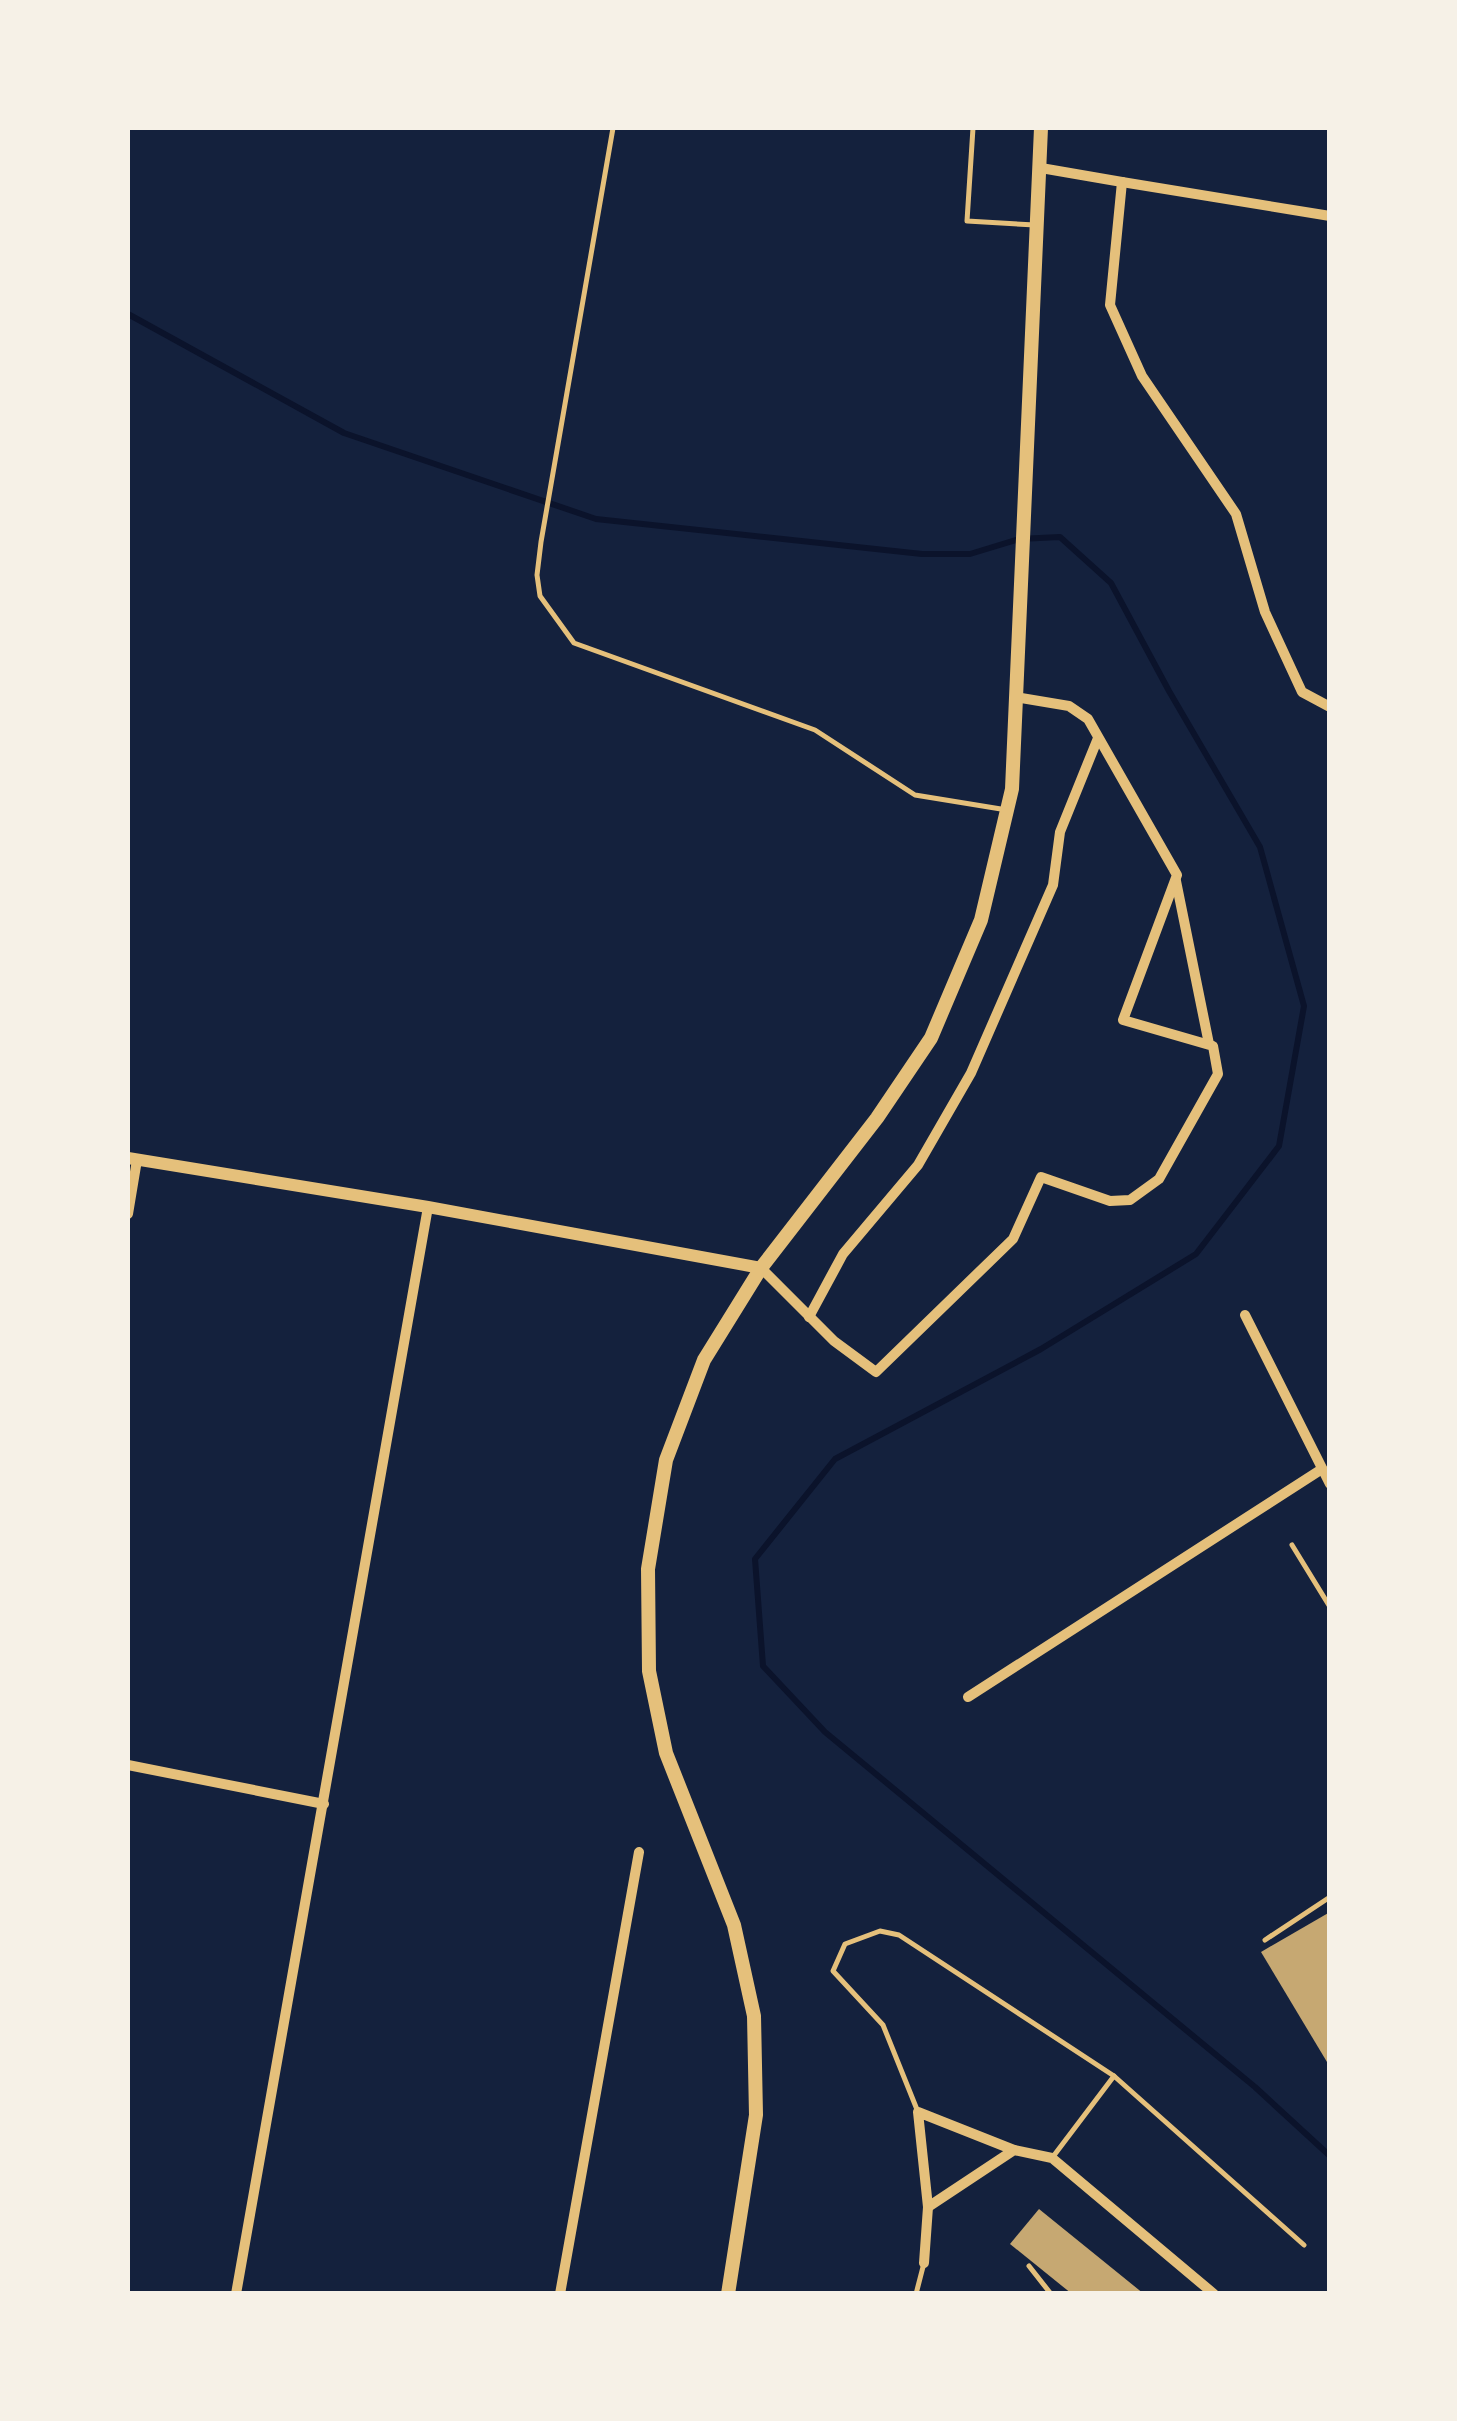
<svg xmlns="http://www.w3.org/2000/svg" width="1457" height="2421" viewBox="0 0 1457 2421" font-family="'IBM Plex Sans',sans-serif">
	<rect width="100%" height="100%" fill="#14213d"/>
	<g fill="none" stroke-linecap="round" stroke-linejoin="round">
		<polyline stroke="#0b132b" stroke-width="6" points="128,314 344,433 596,519 922,554 970,554 1019,539 1060,537 1111,583 1169,691 1260,847 1304,1006 1279,1146 1196,1254 1041,1349 835,1459 755,1559 763,1666 825,1732 1255,2087 1330,2156"/>
	</g>
	<g fill="#c6a872">
		<polygon points="1330,1912 1330,2067 1261,1952"/>
		<polygon points="1039,2209 1144,2294 1072,2294 1010,2244"/>
	</g>
	<g fill="none" stroke-linecap="round" stroke-linejoin="round">
		<g stroke="#e5c07b" stroke-width="5">
			<polyline points="613,128 541,542 537,575 540,596 574,643 815,730 915,795 1007,810"/>
			<polyline points="973,128 967,221 1035,225"/>
			<polyline points="1292,1545 1330,1607"/>
			<polyline points="1265,1940 1330,1897"/>
			<polyline points="918,2112 883,2025 833,1971 845,1944 880,1931 899,1935 1114,2076"/>
			<polyline points="1052,2158 1114,2076 1304,2245"/>
			<polyline points="1029,2266 1051,2294"/>
			<polyline points="916,2294 924,2263"/>
		</g>
		<g stroke="#e5c07b" stroke-width="10">
			<polyline points="1041,168 1122,182 1110,305 1142,376 1236,514 1265,612 1302,692 1330,707"/>
			<polyline points="1122,182 1330,216"/>
			<polyline points="1176,881 1209,1044"/>
			<polyline points="128,1214 137,1160"/>
			<polyline points="761,1268 834,1341 876,1372 1013,1239 1041,1177 1110,1201 1130,1200 1159,1179 1218,1074 1213,1046 1123,1020 1177,875 1088,719 1069,706 1015,697"/>
			<polyline points="1245,1315 1330,1484"/>
			<polyline points="809,1317 843,1254 918,1165 971,1073 1053,885 1060,832 1098,738"/>
			<polyline points="968,1697 1322,1469"/>
			<polyline points="128,1765 324,1804"/>
			<polyline points="928,2207 1014,2150 1052,2158 1214,2294"/>
			<polyline points="924,2263 928,2207 918,2112 1014,2150"/>
			<polyline points="236,2294 428,1207"/>
			<polyline points="560,2294 639,1852"/>
		</g>
		<polyline stroke="#e5c07b" stroke-width="12" points="128,1158 428,1207 761,1268"/>
		<polyline stroke="#e5c07b" stroke-width="14" points="728,2294 756,2115 754,2016 734,1925 666,1753 649,1671 648,1569 666,1460 704,1360 761,1268 877,1118 931,1038 981,920 1012,789 1041,128"/>
	</g>
	<rect width="1457" height="2421" fill="none" stroke="#f6f1e7" stroke-width="260"/>
</svg>
